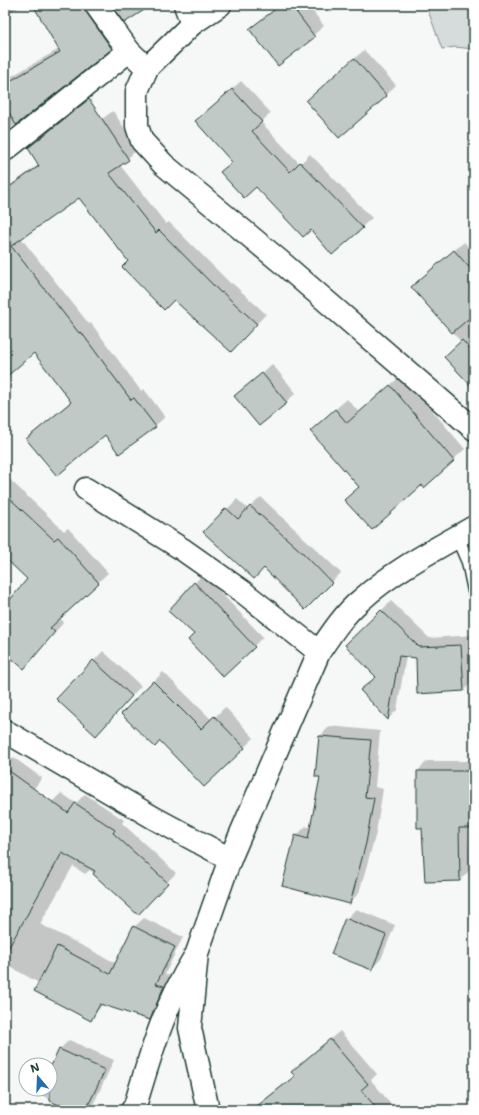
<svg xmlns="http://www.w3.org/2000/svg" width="479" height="1115" viewBox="0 0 479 1115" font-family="'Shantell Sans',sans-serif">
	<rect width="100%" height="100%" fill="#f6f7f7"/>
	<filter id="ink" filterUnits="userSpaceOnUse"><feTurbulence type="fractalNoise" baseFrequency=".025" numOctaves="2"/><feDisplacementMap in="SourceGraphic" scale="8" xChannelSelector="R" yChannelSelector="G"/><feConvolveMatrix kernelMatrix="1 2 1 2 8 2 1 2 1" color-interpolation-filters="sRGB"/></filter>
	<g filter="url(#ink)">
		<polygon fill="#d6dcdb" stroke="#7a8c88" points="426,5 474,5 474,49 455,47 442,49"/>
		<g fill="#0003">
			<polygon points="5,5 24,5 5,15"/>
			<polygon points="34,5 97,5 121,38 5,133 5,80 59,49"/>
			<polygon points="279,5 308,5 324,26 278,65 251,29"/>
			<polygon points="364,50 396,85 386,95 317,92"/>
			<polygon points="241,81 271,113 261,122 300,164 310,154 372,218 332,253 311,228 233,162 206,112"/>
			<polygon points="113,111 138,149 120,165 166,224 169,222 231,284 232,283 266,314 241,341 174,299 130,261 79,196 21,238 89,324 91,323 141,391 144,389 165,417 155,426 105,434 37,430 71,401 35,351 5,377 5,189"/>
			<polygon points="464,242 474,253 474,375 461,342 413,287"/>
			<polygon points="272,364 296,393 286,402 235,396"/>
			<polygon points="402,375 465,449 453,460 422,484 360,486 323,420 347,399 359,412"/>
			<polygon points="5,475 64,531 68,528 108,573 59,618 64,622 24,668 5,652 5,608 29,579 5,556"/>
			<polygon points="261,497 341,573 305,608 265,567 205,532 237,499 248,509"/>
			<polygon points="203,574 263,637 223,676 195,634 169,611"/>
			<polygon points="391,601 429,638 474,635 474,676 473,681 464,690 417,657 406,656 397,710 388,719 371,681 377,676 347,645"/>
			<polygon points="103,651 141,686 105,725 58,699"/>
			<polygon points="163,672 212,720 225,707 254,738 204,786 160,740 122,714"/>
			<polygon points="330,726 380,731 375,787 383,789 376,833 359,893 350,902 296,836 306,826 311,828 321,776 316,776 320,736"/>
			<polygon points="13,757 42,778 5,826 5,764"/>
			<polygon points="427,761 474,761 474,827 468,827 470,870 460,880 426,881 423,827 418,771"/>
			<polygon points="61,793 76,803 85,794 124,820 122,823 176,873 138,913 90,870 85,874 73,866 40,924 116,963 134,927 144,918 183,937 165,974 173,977 159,1010 149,1019 103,1004 91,1019 39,983 5,964 5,891 52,802"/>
			<polygon points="356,909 395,925 381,959 371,969 346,919"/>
			<polygon points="340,1031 377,1074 371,1080 396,1110 252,1110 295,1075 302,1062"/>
			<polygon points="69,1040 114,1060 93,1105 88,1110 72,1110 39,1094 41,1089 50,1089 50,1070 60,1049"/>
		</g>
		<g fill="#c0c9c6" stroke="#1f3d34">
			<polygon points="33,5 84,5 86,12 112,49 16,125 5,106 5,84 60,52"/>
			<polygon points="111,5 152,5 124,23"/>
			<polygon points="281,5 291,5 315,37 278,66 249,29"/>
			<polygon points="354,58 387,96 339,138 306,101"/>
			<polygon points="232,89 262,122 252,131 290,172 300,162 363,228 332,255 311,230 303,237 256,187 244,198 220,172 232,162 195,121"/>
			<polygon points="89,99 129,160 109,173 156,233 159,230 221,293 222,292 257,324 231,352 174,300 164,310 122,267 128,261 79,198 11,246 79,333 81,332 131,400 134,398 156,427 119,454 105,435 57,476 26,439 71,402 34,353 5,378 5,190 39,166 28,148"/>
			<polygon points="454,250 474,273 474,314 452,333 411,287"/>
			<polygon points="462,340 474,353 474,389 444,357"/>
			<polygon points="262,373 287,403 259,426 234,396"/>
			<polygon points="390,385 454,461 424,488 422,485 372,530 344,500 359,487 310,431 335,409 347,423"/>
			<polygon points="5,494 54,540 58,537 99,583 50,628 55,632 24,669 5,653 5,606 27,579 5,558"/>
			<polygon points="250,506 304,554 332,583 305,610 264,568 254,579 203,532 226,508 238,519"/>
			<polygon points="194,582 255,647 223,677 188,640 194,634 168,611"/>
			<polygon points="381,610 419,647 461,645 464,691 417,694 416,658 399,656 388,720 360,690 376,677 345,645"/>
			<polygon points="93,660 132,696 96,736 56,699"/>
			<polygon points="153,681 201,729 214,716 245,748 204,787 160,741 155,747 121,714"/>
			<polygon points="319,736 371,740 365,797 374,798 366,843 350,904 282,886 295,835 308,839 320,777 315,777"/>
			<polygon points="5,768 68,813 75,803 115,830 113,833 168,883 138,915 93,874 95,871 62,853 5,954"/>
			<polygon points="417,771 474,771 474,828 459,828 460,881 425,882 422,828 417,828"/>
			<polygon points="345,918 386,935 372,970 331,954"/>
			<polygon points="133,926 175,947 156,984 164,986 150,1020 100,1004 91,1021 34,991 57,946 110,974"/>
			<polygon points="330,1039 368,1084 361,1090 378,1110 252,1110 295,1076 291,1072"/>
			<polygon points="59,1049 105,1070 86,1110 70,1110 50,1101 50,1068"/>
		</g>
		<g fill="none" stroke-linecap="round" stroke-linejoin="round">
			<defs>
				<polyline id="lane" points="457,537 468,562 474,591"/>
				<g id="street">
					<polyline points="96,5 129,51"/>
					<polyline points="185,5 192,24"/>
					<polyline points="220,5 192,24 147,68 137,91 137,126 142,141 163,164 281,262 474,429"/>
					<polyline points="5,150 129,51 147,68"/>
					<polyline points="86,489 182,549 243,592 319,652"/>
					<path d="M5 731 154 818 230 859 319 652C331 634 344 614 361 600 394 570 436 549 474 527"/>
					<path d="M132 1110 135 1106C151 1053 164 1006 194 958"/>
					<polyline points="208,1110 190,1028 197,953 230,859"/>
				</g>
			</defs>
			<use href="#lane" stroke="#1f3d34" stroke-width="15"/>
			<use href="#street" stroke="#1f3d34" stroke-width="25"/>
			<use href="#lane" stroke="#fff" stroke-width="12"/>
			<use href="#street" stroke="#fff" stroke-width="22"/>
		</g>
	</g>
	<rect width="479" height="1115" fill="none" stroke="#fff" stroke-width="20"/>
	<rect x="10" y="10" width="459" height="1095" fill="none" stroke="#1f3d34" stroke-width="1.5" filter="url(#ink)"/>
	<g transform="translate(38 1077) rotate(341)"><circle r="19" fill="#ffffff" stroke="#a5b1ae"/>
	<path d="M0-3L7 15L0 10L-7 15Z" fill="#1f6fb2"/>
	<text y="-6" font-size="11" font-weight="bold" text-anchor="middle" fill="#1f3d34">N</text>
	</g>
</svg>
